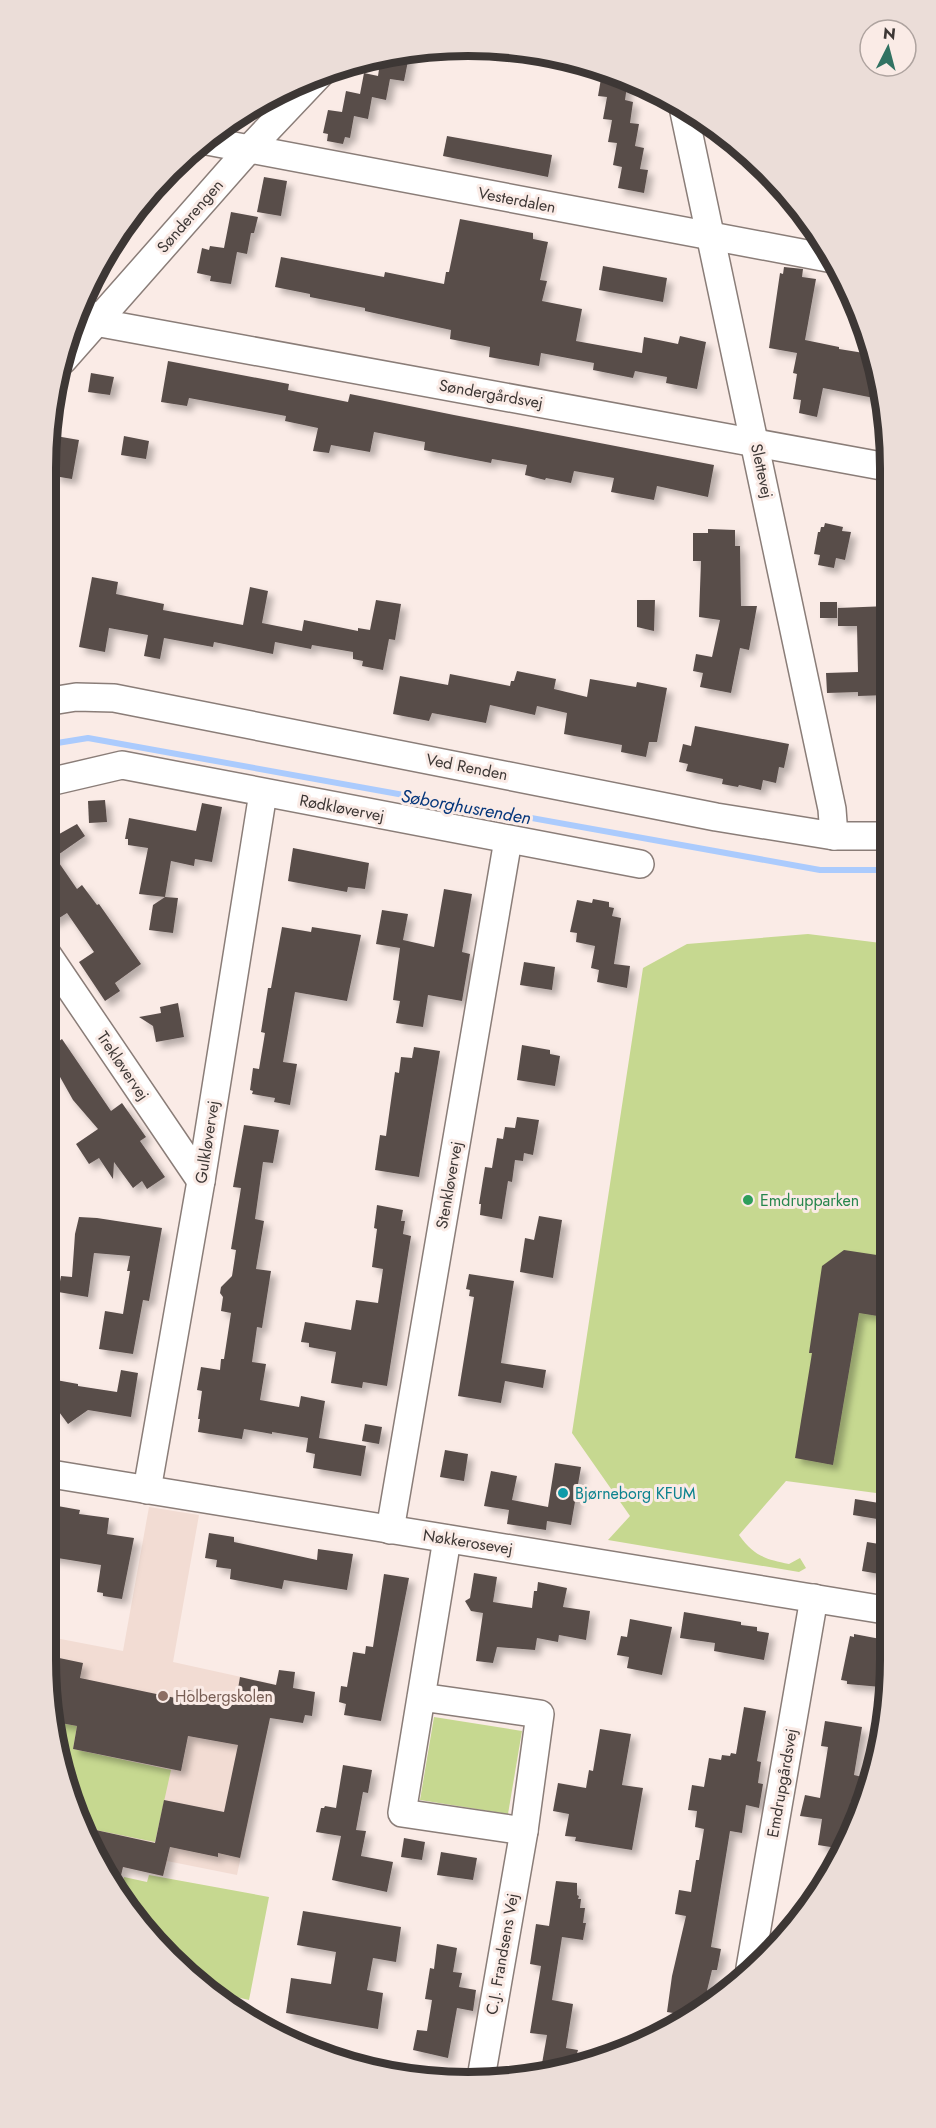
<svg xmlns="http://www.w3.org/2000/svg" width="936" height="2128" viewBox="0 0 936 2128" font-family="Jost,sans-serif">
	<defs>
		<filter id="shadow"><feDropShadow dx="5.5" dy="5.5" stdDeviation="3" flood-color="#0004"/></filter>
	</defs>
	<rect width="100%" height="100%" fill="#faebe6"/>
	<polygon fill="#f2dcd3" points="149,1507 199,1515 173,1662 277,1685 237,1875 167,1861 163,1876 97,1861 68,1796 45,1660 45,1636 123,1651"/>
	<g fill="#c6d890">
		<path d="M808 934 889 944 891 1495 786 1481 739 1535C754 1556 765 1559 789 1564L800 1558 806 1568 799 1572 608 1540 630 1516 572 1433 643 968 687 944Z"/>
		<polygon points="434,1717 522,1731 508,1814 420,1800"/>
		<polygon points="55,1722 77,1726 73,1749 171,1770 155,1842 81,1827 68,1796"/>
		<polygon points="149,1875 269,1897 249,2000 215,1992 150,1939 120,1897 124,1877 147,1882"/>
	</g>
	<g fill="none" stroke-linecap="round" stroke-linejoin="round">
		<polyline stroke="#abcbfd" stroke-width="6" points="45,745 88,738 820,870 889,870"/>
	</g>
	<g fill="#594d4a" filter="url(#shadow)">
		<polygon points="410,51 404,81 390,79 386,100 372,97 368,119 354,116 350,138 345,137 343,144 327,141 328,134 323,133 328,110 342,112 346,91 360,94 364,73 378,76 381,56"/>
		<polygon points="603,67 628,79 625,100 633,102 630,123 639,124 635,146 644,148 640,169 648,170 644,193 618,188 622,167 613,165 617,143 608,142 612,120 603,119 607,97 598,96"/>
		<polygon points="447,136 552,155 548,177 443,156"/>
		<polygon points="264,177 287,181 281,216 257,212"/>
		<polygon points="231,212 258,217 254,233 251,233 247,254 237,252 231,284 210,281 211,276 197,273 202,248 209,250 210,246 224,248"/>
		<polygon points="460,219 533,233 533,239 548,242 540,280 547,281 542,301 582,309 576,341 642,353 644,337 678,344 680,336 706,342 697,389 666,383 667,377 635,371 633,378 593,370 594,363 541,353 539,366 489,357 490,347 450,339 451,330 365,311 365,308 310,297 310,294 275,287 281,257 384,277 385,272 444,284 446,272 449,272"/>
		<polygon points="603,266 667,278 663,302 599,290"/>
		<polygon points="784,267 803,269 802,277 816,279 805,340 839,347 839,349 870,354 877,379 874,398 823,388 817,417 799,413 801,400 793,399 797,374 793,373 797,353 769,348 780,273 783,274"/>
		<polygon points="168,361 289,384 288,390 348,402 350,394 454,415 714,465 708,497 657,486 654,500 611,492 614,478 574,471 571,483 546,478 545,480 525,475 527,465 492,459 491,463 424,450 425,442 374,432 370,452 331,445 329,453 313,451 318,428 285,421 286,416 189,398 187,406 161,402"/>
		<polygon points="91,373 114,377 110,395 88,392"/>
		<polygon points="50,435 79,440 72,479 54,476 56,465 46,463"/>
		<polygon points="124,436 149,441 146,459 121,455"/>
		<polygon points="825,523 843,527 842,531 851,532 845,560 836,558 834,568 818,565 820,555 814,554 818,532 820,532 821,527 824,527"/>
		<polygon points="708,529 735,530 735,546 740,546 741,606 757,606 749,650 740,648 731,693 700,687 703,673 693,671 696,654 712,657 720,620 699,617 701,561 693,561 693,533 708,533"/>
		<polygon points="92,577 118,582 116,594 164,604 163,610 243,625 250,587 268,591 262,623 302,631 304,620 358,631 358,628 370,630 376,600 401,604 395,640 389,639 383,670 362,666 363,661 353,659 353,652 312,645 311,649 275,642 273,654 214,642 213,647 164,638 160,659 144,656 148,635 109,628 105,652 79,647"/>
		<polygon points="637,600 655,600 654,631 637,627"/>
		<rect x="820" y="602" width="17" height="16"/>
		<polygon points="888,606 888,695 858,696 858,692 827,693 826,673 858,672 857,626 838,626 838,608"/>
		<polygon points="517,671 556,679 554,689 587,697 590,679 636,687 637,682 667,688 657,742 649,742 646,757 621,752 622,745 564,734 567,713 537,706 535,715 490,705 486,723 432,713 429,721 393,714 400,676 448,685 450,674 510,686 511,681 514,681"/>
		<polygon points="695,726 789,744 784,768 779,767 776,783 763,780 761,790 739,785 738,787 722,784 723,779 686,771 688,764 679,762 683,744 691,746"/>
		<polygon points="105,800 107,822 89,823 88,801"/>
		<polygon points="202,803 222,807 212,862 195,859 194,866 171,861 165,897 178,898 173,933 149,930 153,905 165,897 139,894 148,848 128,845 128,839 125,839 129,818 196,831"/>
		<polygon points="77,824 85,836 55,857 77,889 82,885 97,905 99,904 141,964 115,983 120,991 105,1001 79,962 94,952 67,913 53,922 45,910 45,842"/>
		<polygon points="293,848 369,863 365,889 348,887 347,892 288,881"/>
		<polygon points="444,889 472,894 462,952 470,954 462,1001 428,995 423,1027 396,1023 400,1001 393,1000 400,948 376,944 382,910 408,914 403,940 434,947"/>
		<polygon points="593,899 609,902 609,907 614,908 612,916 621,918 614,964 630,966 627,988 597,982 599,970 591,968 595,946 576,942 577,933 570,932 577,900 592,903"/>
		<polygon points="282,927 311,932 312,927 361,935 347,1001 295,992 283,1062 297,1064 290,1105 274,1102 275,1098 252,1094 253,1091 250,1090 253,1068 259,1069 265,1033 261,1032 268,988 271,988"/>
		<polygon points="524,962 555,967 552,990 520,985"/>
		<polygon points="178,1003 184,1037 156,1042 153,1026 139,1017 161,1013 160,1007"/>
		<polygon points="62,1039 111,1111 122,1103 146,1137 140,1141 165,1177 147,1189 142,1181 133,1188 114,1162 113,1179 99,1158 89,1164 76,1144 98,1129 73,1100 55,1068 45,1075 45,1051"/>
		<polygon points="522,1045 550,1050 550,1054 560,1056 555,1086 517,1080"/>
		<polygon points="414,1047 440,1051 419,1177 375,1170 380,1135 386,1136 395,1072 399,1073 401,1057 412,1058"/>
		<polygon points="517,1117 539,1120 533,1155 524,1153 523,1161 515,1160 512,1182 508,1181 502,1219 480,1215 481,1204 479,1204 485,1167 492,1168 497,1138 503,1139 505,1127 515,1128"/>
		<polygon points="244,1125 279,1130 273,1163 263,1162 255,1219 264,1221 256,1269 271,1271 262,1328 257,1327 252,1362 266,1364 260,1400 299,1407 301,1396 325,1401 319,1438 366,1446 361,1476 313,1468 315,1454 306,1452 308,1438 272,1432 272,1434 244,1429 242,1439 198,1432 200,1419 198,1419 202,1391 197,1390 201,1367 220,1370 221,1359 224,1359 231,1313 221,1311 223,1297 220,1293 221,1287 232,1276 236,1250 231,1249 241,1188 233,1187"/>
		<polygon points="377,1205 403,1210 401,1221 405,1221 403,1234 411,1236 387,1386 363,1382 362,1388 331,1383 336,1352 309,1347 309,1343 301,1342 305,1322 351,1330 356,1300 378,1303 383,1269 372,1267 377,1229 374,1228"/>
		<polygon points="539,1216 562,1220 553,1278 520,1272 525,1238 534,1240"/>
		<polygon points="79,1217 97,1218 162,1228 149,1301 143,1300 133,1354 99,1349 105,1311 123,1314 130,1271 127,1271 130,1256 94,1253 88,1297 58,1292 61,1276 72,1277 75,1234"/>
		<polygon points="844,1250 890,1257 890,1318 859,1313 833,1465 795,1458 812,1353 809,1353 822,1266"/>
		<polygon points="469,1274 514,1281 501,1363 546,1370 543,1388 505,1381 501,1403 458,1396 474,1297 469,1296 470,1290 466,1289"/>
		<polygon points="121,1370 138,1373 131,1417 88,1410 68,1424 45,1393 45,1378 78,1384 78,1386 117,1392"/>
		<polygon points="365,1424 382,1427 379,1444 362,1441"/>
		<polygon points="445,1450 468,1454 464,1481 440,1477"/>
		<polygon points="555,1463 581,1467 571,1525 547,1521 546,1530 507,1524 509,1510 484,1506 491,1471 517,1476 512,1500 548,1507"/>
		<polygon points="855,1499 885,1504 883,1520 853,1515"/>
		<polygon points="52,1505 80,1510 79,1514 109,1518 107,1534 134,1538 122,1599 103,1596 103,1593 97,1592 101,1565 45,1556"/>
		<polygon points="209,1533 234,1537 234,1542 317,1560 318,1549 353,1554 347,1590 284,1580 282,1589 230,1579 231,1569 216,1567 217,1560 205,1558"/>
		<polygon points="867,1542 891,1546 891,1576 862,1571"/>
		<polygon points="474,1573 497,1577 493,1602 532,1608 534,1591 537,1591 538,1582 567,1588 563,1607 590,1611 586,1640 559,1635 558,1642 537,1638 535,1650 497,1647 493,1663 476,1661 483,1613 471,1611 465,1601 470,1598"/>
		<polygon points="384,1574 409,1578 381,1721 344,1715 346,1704 339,1702 341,1686 347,1687 353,1652 365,1654 366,1646 373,1647"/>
		<polygon points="684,1612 741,1622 741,1625 757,1627 757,1631 769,1633 764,1660 714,1651 715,1643 680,1638"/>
		<polygon points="630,1619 672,1627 662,1675 627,1668 629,1657 617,1655 621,1636 627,1637"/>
		<polygon points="854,1634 891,1641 891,1658 886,1657 881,1687 847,1684 847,1681 841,1680 850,1636 854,1637"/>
		<polygon points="45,1655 83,1663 80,1678 185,1700 188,1690 236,1700 240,1677 276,1685 279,1670 295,1672 293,1688 315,1692 312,1716 305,1715 303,1723 270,1718 240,1858 218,1853 218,1857 170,1847 163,1876 123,1867 117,1893 102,1871 82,1827 155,1843 164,1800 224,1812 238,1745 188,1736 181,1771 73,1749 77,1726 55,1722"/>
		<polygon points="744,1707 766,1711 757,1761 761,1762 758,1783 763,1784 759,1808 746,1805 742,1833 730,1831 711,1947 721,1949 717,1970 712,1970 703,2007 692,2016 667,2012 672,1976 686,1916 675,1914 679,1890 691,1892 696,1860 699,1860 704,1829 695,1827 697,1811 688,1810 692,1785 704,1787 709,1758 721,1760 722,1755 730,1756 731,1753 736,1754"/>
		<polygon points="825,1721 862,1727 854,1775 871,1779 868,1794 859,1793 857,1802 851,1801 843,1849 818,1845 822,1819 800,1816 805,1795 820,1798 828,1747 821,1746"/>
		<polygon points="600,1729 631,1734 622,1785 643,1788 632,1850 575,1841 576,1837 565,1836 569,1814 553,1811 558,1783 586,1788 589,1770 593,1771"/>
		<polygon points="343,1765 372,1770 368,1793 363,1792 356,1830 366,1831 361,1856 393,1862 387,1892 332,1880 341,1836 316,1832 321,1808 324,1808 325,1806 336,1808"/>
		<polygon points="404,1838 425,1842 422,1860 401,1857"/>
		<polygon points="441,1852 477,1858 473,1880 437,1875"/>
		<polygon points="556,1881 577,1883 577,1895 579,1896 578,1899 581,1899 580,1908 585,1908 583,1923 586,1923 583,1940 562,1937 552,2000 573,2004 566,2048 578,2050 576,2057 583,2059 582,2066 540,2075 547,2035 530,2033 541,1966 530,1964 536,1924 549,1926"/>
		<polygon points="303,1911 401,1927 396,1962 373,1958 367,1990 383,1993 378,2029 286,2013 291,1978 331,1984 336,1952 297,1945"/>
		<polygon points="437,1944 457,1948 453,1972 462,1973 459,1987 476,1990 473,2011 457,2008 448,2058 413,2050 417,2030 427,2031 432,2000 425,1999 430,1968 434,1969"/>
	</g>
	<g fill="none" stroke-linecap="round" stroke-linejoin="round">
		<defs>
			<g id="minor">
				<polyline points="683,107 832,809 834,836"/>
				<polyline points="202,140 833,259"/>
				<polyline points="80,305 95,322 887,467"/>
				<polyline points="63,360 249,149 320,74"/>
				<polyline points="45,702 76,697 114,698 716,817 834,836 889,836"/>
				<polyline points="45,783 122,765 640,864"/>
				<polyline points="45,951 201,1181"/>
				<polyline points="45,1473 891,1611"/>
				<polyline points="147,1490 201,1181 263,793"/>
				<polyline points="390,1530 508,840"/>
				<path d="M421 1697 540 1714 524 1831 402 1813C417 1722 432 1630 447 1539"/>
				<polyline points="750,1968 814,1598"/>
				<polyline points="481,2078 524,1831"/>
			</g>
		</defs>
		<use href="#minor" stroke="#8a7d78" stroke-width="30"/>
		<use href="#minor" stroke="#fff" stroke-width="27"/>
	</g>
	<circle fill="#2e9e5b" stroke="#faebe6" stroke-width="2" cx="748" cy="1200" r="6"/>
	<circle fill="#0f9aa8" stroke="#faebe6" stroke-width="2" cx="563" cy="1493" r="6"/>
	<circle fill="#8d6e63" stroke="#faebe6" stroke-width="2" cx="163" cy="1696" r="6"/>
	<g text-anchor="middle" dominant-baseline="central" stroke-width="6" stroke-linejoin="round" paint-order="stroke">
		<g font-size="16" fill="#3d3735" stroke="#faebe6">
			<text transform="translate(517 200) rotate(11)">Vesterdalen</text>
			<text transform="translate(190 216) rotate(-49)">Sønderengen</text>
			<text transform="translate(491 394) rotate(10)">Søndergårdsvej</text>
			<text transform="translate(762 471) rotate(78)">Slettevej</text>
			<text transform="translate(467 767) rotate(11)">Ved Renden</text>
			<text transform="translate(342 808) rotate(11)">Rødkløvervej</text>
			<text transform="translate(123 1066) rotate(56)">Trekløvervej</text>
			<text transform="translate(207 1142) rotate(-81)">Gulkløvervej</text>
			<text transform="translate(449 1185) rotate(-80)">Stenkløvervej</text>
			<text transform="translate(468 1542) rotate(9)">Nøkkerosevej</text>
			<text transform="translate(782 1783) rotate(-80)">Emdrupgårdsvej</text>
			<text transform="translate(502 1954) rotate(-80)">C.J. Frandsens Vej</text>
		</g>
		<g font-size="16" fill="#27864d" stroke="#faebe6" text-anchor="start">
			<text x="760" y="1200">Emdrupparken</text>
		</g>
		<g font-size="16" fill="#0d838f" stroke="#faebe6" text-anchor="start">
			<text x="575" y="1493">Bjørneborg KFUM</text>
		</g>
		<g font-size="16" fill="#785e54" stroke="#faebe6" text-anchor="start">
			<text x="175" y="1696">Holbergskolen</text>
		</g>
		<g font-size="18" font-style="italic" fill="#05367b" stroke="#faebe6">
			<text transform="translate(466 807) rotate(10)">Søborghusrenden</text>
		</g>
	</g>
	<path d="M0 0H936V2128H0ZM468 56H468A412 412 0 0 1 880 468V1660A412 412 0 0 1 468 2072H468A412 412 0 0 1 56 1660V468A412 412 0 0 1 468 56Z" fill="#ebddd8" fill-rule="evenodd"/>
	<path fill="none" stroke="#3d3735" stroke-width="8" d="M468 56H468A412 412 0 0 1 880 468V1660A412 412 0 0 1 468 2072H468A412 412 0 0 1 56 1660V468A412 412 0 0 1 468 56Z"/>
	<g transform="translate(888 48) rotate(6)"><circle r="28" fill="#faebe6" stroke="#aea39f" stroke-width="1.5"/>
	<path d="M0-4.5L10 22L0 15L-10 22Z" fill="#317262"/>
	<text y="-9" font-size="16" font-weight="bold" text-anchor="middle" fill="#3d3735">N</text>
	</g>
</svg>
